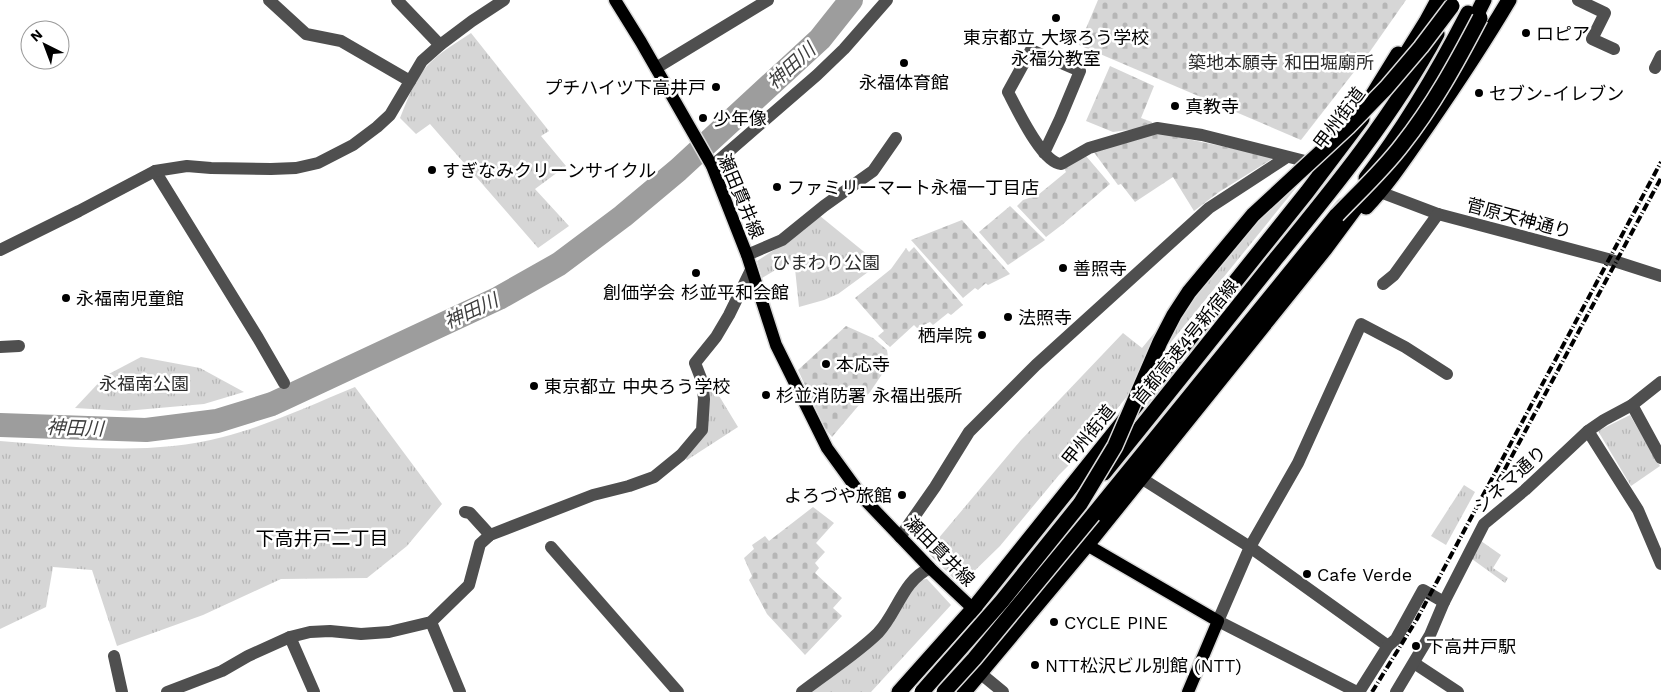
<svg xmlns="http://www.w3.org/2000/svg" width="1661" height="692" viewBox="0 0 1661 692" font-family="'Work Sans','Noto Sans JP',sans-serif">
	<defs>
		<pattern id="grass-tufts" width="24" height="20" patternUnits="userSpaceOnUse" patternTransform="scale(1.25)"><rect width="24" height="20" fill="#d6d6d6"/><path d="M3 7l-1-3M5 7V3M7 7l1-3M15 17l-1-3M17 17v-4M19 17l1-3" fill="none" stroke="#b6b6b6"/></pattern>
		<pattern id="cemetery-stones" width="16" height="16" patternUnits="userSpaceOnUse" patternTransform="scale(1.25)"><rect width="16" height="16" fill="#d6d6d6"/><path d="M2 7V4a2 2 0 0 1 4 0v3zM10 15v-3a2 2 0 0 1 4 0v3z" fill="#b6b6b6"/></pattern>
	</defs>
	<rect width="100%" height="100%" fill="#fff"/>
	<g fill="url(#grass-tufts)">
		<path d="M471 33 549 131 541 136 566 166 535 189 569 226 538 248 430 124 416 134 400 118C407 101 414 80 427 66 440 52 456 43 471 33Z"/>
		<polygon points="1296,162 1309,169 1295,189 1082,452 1059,475 1000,546 960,585 927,552 1021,440 1123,333 1142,348"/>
		<polygon points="820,216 879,264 838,294 824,300 799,307 794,259 762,278 757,261 785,243"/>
		<polygon points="141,357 200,368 244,392 204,404 125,411 75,408 105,376"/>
		<polygon points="710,381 738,427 687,460 684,457 705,431 705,383"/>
		<path d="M355 387 442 504 407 546 367 578 281 579 203 615 117 646 92 570 53 567 46 607 0 629V441C74 447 150 456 223 437 269 425 311 405 355 387Z"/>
		<polygon points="1630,415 1660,466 1631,486 1598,431"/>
		<polygon points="1464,485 1475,492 1446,545 1431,536"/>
		<polygon points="1481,541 1501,555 1493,568 1508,578 1505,583 1472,559"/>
		<polygon points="927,579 951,605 871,692 808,692 871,644 919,580"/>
	</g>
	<g fill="url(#cemetery-stones)">
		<polygon points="1098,0 1406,0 1371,50 1301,140 1079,45"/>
		<polygon points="1110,66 1154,86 1141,118 1152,122 1151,127 1113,132 1086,121"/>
		<polygon points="1158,133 1275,157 1219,192 1194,211 1173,177 1135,202 1121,184 1118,185 1093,151"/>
		<polygon points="1086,156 1110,184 1063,224 1046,237 1017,206 1023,200 1038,195 1066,172 1064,168"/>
		<polygon points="1010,206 1045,240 1008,265 979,232"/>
		<polygon points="962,220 1010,274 988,285 986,283 978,290 975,288 963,298 911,240"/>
		<polygon points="914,247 963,305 951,315 948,313 933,325 930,322 917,328 914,325 890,347 878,336 884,331 855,298 891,269 906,248 909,252"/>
		<polygon points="846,326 873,338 887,350 889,364 870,392 832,437 825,429 798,370"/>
		<polygon points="813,507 834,523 816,543 825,552 815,563 819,568 815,573 842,598 833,608 842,616 805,655 767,614 749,580 752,576 744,558 754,549 752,545 765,536 769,541"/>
	</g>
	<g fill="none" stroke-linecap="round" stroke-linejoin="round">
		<polyline stroke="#9d9d9d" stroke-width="24" points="0,425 146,430 217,421 272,404 499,298 559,264 623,216 678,170 820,39 851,0"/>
		<defs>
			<g id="major">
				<polyline points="615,0 641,42 712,166 747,255 776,345 827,448 864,499 930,568 1004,638"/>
				<polyline points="1087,545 1218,621 1188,692"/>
			</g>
			<g id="highway">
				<polyline points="1470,28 1484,0"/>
				<polyline points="1398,67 1426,22 1438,0"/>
				<polyline points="1369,101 1398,54"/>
				<path d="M1366 178C1406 126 1438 71 1468 13"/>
				<path d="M1366 207C1389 183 1407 155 1426 128 1455 86 1483 44 1509 0"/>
				<path d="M1104 473C1161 403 1217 332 1274 261 1333 189 1393 116 1437 34"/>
				<polyline points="1093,515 1344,206"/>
				<polyline points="899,692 973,609 1307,192 1362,119"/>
				<polyline points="964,692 1087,545 1325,249 1371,187"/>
			</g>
		</defs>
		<use href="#major" stroke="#dbdbdb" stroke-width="15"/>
		<use href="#highway" stroke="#dbdbdb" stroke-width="18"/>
		<g stroke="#4f4f4f" stroke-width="12">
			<polyline points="269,0 306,34 341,41 410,81"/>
			<polyline points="397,0 440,45"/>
			<polyline points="1578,0 1605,13 1592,39 1614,49"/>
			<polyline points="656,68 768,0"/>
			<polyline points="1655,68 1661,56"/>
			<path d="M1044 153 1060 119 1080 71 1031 50 1008 92C1017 109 1042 163 1061 164L1089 148 1157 128 1202 135 1305 161 1315 167"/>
			<polyline points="712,166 817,75 844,49 887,0"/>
			<polyline points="155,171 258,338 284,383"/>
			<polyline points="1372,189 1438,214 1608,259 1661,276"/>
			<polyline points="0,250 79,211 155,171 187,166 211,168 271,169 296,168 318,163 353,145 377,127 390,115 422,61 440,45 472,21 504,0"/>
			<polyline points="747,255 782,240 824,206 873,171 896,138"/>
			<polyline points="1383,284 1394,275 1438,214"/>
			<polyline points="0,347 19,346"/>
			<polyline points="1632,405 1661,458"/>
			<polyline points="1588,431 1638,510 1661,564"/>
			<polyline points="1141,478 1250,547 1388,646"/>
			<polyline points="465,512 470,513 490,535"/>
			<polyline points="900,537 935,487 969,432 1036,365 1209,208 1287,157"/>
			<polyline points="551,547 678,692"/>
			<polyline points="431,622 460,692"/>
			<polyline points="290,637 314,692"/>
			<polyline points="114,656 122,692"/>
			<polyline points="1414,663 1458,692"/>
			<polyline points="980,673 1003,692"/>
			<polyline points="167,692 222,671 248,656 290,637 310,632 330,631 361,634 389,632 431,622 469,585 480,544 490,535 593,495 629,486 654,477 681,455 702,430 704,399 702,381 695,363 716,337 729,315 751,270"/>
			<path d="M802 692C825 674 858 653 878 633 898 612 902 581 930 568"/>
			<polyline points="1357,692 1218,621 1250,547 1298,463 1361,324 1405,347 1447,374"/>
			<polyline points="1359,692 1388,646 1396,639 1423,590 1444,602"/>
			<polyline points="1396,692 1430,635 1444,602 1484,524 1525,490 1588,431 1604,420 1632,405 1661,382"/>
		</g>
		<use href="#major" stroke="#000" stroke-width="12"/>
		<use href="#highway" stroke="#000" stroke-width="15"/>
		<g stroke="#000" stroke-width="4" stroke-dasharray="8 2.5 1 2.5" stroke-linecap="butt">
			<polyline points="1498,482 1661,178"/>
			<polyline points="1372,692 1417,619 1661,162"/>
		</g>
		<defs>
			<g id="highway-bridge">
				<path d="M1337 215C1359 192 1383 170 1402 145 1433 106 1457 62 1480 18"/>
				<polyline points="922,692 1002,601 1080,504 1115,446 1160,342 1174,315 1189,292 1253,215 1348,127 1386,88 1421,47 1452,6"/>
				<polyline points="944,692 974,659 1093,515"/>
			</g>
		</defs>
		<use href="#highway-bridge" stroke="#dbdbdb" stroke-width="18" stroke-linecap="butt"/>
		<use href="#highway-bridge" stroke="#000" stroke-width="15"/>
	</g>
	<g fill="#000" stroke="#fff" stroke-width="2">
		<circle cx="1056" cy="18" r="5"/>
		<circle cx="1526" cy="33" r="5"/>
		<circle cx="904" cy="63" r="5"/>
		<circle cx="716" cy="87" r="5"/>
		<circle cx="1479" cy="93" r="5"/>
		<circle cx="1175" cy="106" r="5"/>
		<circle cx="703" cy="118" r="5"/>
		<circle cx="432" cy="170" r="5"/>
		<circle cx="777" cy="187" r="5"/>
		<circle cx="1063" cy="268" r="5"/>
		<circle cx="696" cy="273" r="5"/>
		<circle cx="66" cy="298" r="5"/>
		<circle cx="1008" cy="317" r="5"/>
		<circle cx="982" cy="335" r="5"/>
		<circle cx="826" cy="364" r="5"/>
		<circle cx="534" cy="386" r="5"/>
		<circle cx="766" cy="395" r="5"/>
		<circle cx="902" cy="495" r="5"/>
		<circle cx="1307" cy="574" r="5"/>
		<circle cx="1054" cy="622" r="5"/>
		<circle cx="1416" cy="646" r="5"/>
		<circle cx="1035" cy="665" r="5"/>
	</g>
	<g text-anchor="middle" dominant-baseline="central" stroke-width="5" stroke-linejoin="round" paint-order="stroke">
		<g font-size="18" fill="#000" stroke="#fff" text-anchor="start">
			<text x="1536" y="33">ロピア</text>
			<text x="1056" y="37" text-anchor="middle">東京都立 大塚ろう学校<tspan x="1056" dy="21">永福分教室</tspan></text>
			<text x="904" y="82" text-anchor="middle">永福体育館</text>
			<text x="706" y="87" text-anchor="end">プチハイツ下高井戸</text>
			<text x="1489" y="93">セブン-イレブン</text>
			<text x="1185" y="106">真教寺</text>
			<text x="713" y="118">少年像</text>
			<text x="442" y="170">すぎなみクリーンサイクル</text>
			<text x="787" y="187">ファミリーマート永福一丁目店</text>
			<text x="1073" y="268">善照寺</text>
			<text x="696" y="292" text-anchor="middle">創価学会 杉並平和会館</text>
			<text x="76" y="298">永福南児童館</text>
			<text x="1018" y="317">法照寺</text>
			<text x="972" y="335" text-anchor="end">栖岸院</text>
			<text x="836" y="364">本応寺</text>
			<text x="544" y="386">東京都立 中央ろう学校</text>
			<text x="776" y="395">杉並消防署 永福出張所</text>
			<text x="892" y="495" text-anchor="end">よろづや旅館</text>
			<text x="1317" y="574">Cafe Verde</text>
			<text x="1064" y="622">CYCLE PINE</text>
			<text x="1426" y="646">下高井戸駅</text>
			<text x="1045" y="665">NTT松沢ビル別館 (NTT)</text>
		</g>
		<g font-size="18" fill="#2d2d2d" stroke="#fff">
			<text x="1281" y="62">築地本願寺 和田堀廟所</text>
			<text x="826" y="262">ひまわり公園</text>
			<text x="144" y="383">永福南公園</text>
		</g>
		<g font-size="18" fill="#000" stroke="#fff">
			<text transform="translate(1339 118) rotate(-53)">甲州街道</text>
			<text transform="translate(741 196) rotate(67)">瀬田貫井線</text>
			<text transform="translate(1519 218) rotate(15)">菅原天神通り</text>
			<text transform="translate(1185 342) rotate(-51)">首都高速4号新宿線</text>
			<text transform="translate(1088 435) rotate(-51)">甲州街道</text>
			<text transform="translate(1510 479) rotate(-42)">シネマ通り</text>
			<text transform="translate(940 551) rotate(45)">瀬田貫井線</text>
		</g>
		<g font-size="19" font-style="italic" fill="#3e3e3e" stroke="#fff">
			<text transform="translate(791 66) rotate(-42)">神田川</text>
			<text transform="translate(471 311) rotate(-25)">神田川</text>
			<text transform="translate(75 428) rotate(2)">神田川</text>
		</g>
		<g font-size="19" fill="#000" stroke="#fff">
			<text x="322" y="538">下高井戸二丁目</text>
		</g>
	</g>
	<g transform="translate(45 45) rotate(318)"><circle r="24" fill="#ffffff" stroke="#999999"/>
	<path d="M0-4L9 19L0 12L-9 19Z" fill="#000000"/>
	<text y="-8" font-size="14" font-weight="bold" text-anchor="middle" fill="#000000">N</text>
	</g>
</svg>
